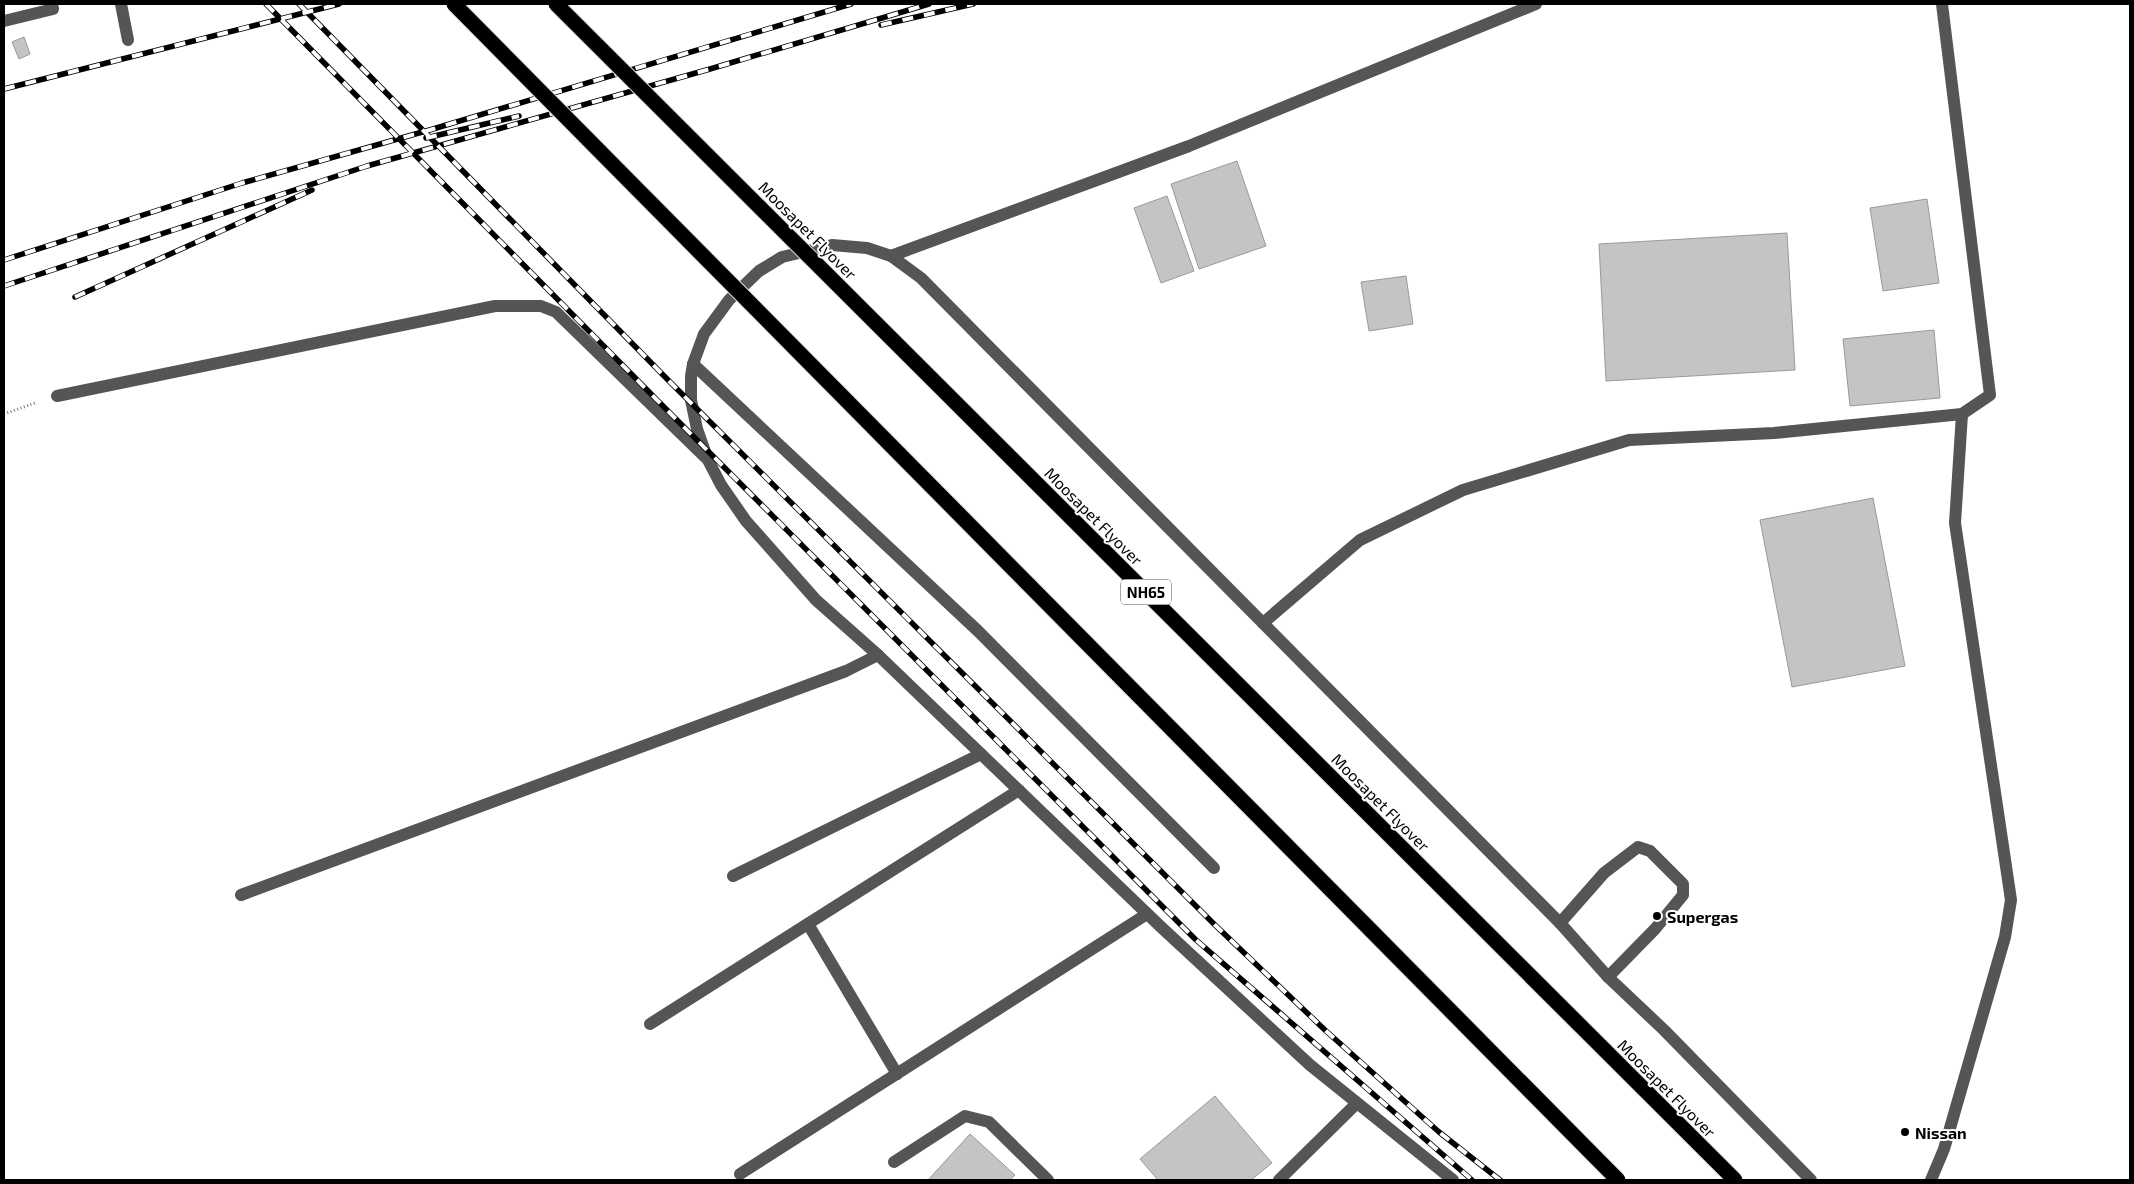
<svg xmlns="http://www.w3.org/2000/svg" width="2134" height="1184" viewBox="0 0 2134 1184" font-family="'Exo 2',sans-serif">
	<rect width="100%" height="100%" fill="#fff"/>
	<g fill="#c4c4c4" stroke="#999">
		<polygon points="24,37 30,54 19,59 12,42"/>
		<polygon points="1237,161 1266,246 1199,269 1171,184"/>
		<polygon points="1167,196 1194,271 1161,283 1134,208"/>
		<polygon points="1927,199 1939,283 1883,291 1870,208"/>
		<polygon points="1787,233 1795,370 1606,381 1599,244"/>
		<polygon points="1406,276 1413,324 1369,331 1361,282"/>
		<polygon points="1934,330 1940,398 1850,406 1843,339"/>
		<polygon points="1873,498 1905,666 1792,687 1760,520"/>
		<polygon points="1215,1096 1272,1163 1251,1180 1158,1180 1140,1159"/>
		<polygon points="970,1134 1015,1175 1010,1180 928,1180"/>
	</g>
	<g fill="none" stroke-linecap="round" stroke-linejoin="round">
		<polyline stroke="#777" stroke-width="3" stroke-dasharray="1 2.5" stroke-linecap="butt" points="4,414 35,403"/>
		<g stroke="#555" stroke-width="12">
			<polyline points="121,4 128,40"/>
			<polyline points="4,21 53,9 52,4"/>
			<polyline points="891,256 1189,146 1536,4"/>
			<polyline points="693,364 978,631 1214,868"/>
			<polyline points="57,396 495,306 541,306 556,312 705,457"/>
			<polyline points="1263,623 1360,540 1463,490 1629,440 1774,433 1962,414 1990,395 1942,4"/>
			<polyline points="733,876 981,754"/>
			<polyline points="241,895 846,671 878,655"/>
			<polyline points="1560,923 1604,873 1638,847 1650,851 1683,884 1683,895 1655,929 1608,977"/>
			<polyline points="808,924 897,1074"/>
			<polyline points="650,1024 1019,790"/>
			<polyline points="894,1162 965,1116 989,1122 1048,1180"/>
			<polyline points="740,1174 1147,914"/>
			<polyline points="1279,1180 1357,1103"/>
			<polyline points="1453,1180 1310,1065 1161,927 878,655 816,600 746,521 721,485 708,460 697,429 691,400 691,376 693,364 704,334 729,300 759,271 782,257 832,245 867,248 891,256 921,278 1560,923 1608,977 1664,1030 1811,1180"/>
			<polyline points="1931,1180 1944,1149 2005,937 2011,900 1955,523 1962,414"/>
		</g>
		<defs>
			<g id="rail">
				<polyline points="266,4 656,399 1195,939 1472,1180"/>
				<polyline points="299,4 670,382 1215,925 1326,1031 1439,1132 1500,1180"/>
				<polyline points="881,25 973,4"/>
				<polyline points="4,89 339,4"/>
				<polyline points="426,138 519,116"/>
				<polyline points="4,260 242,183 433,129 851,4"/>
				<polyline points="4,286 367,166 710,69 929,4"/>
				<polyline points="75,297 312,190"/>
			</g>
		</defs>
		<use href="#rail" stroke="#000" stroke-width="5.5"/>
		<use href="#rail" stroke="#fff" stroke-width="4" stroke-dasharray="11" stroke-linecap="butt"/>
		<defs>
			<g id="highway-bridge">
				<polyline points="454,4 1618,1180"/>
				<polyline points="556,4 1735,1180"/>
			</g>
		</defs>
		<use href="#highway-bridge" stroke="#dbdbdb" stroke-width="17" stroke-linecap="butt"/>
		<use href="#highway-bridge" stroke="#000" stroke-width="15"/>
	</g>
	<g fill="#000" stroke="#fff" stroke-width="2">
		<circle cx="1657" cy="916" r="5"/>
		<circle cx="1905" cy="1132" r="5"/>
	</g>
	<g text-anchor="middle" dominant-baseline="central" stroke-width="4" stroke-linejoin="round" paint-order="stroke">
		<rect fill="#fff" stroke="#4c4c4c" stroke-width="1" x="1121" y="579.5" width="50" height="25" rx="4"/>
		<g font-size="15" font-weight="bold" fill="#000">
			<text x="1146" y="592">NH65</text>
		</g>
		<g font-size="16" fill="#000" stroke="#fff">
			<text transform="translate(808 230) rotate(45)">Moosapet Flyover</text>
			<text transform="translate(1094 516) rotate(45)">Moosapet Flyover</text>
			<text transform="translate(1381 802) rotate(45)">Moosapet Flyover</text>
			<text transform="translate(1667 1088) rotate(45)">Moosapet Flyover</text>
		</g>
		<g font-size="16" font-weight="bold" fill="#000" stroke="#fff" text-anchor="start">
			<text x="1667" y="916">Supergas</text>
			<text x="1915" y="1132">Nissan</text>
		</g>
	</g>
	<rect width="2134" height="1184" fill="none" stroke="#000000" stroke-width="10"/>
</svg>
